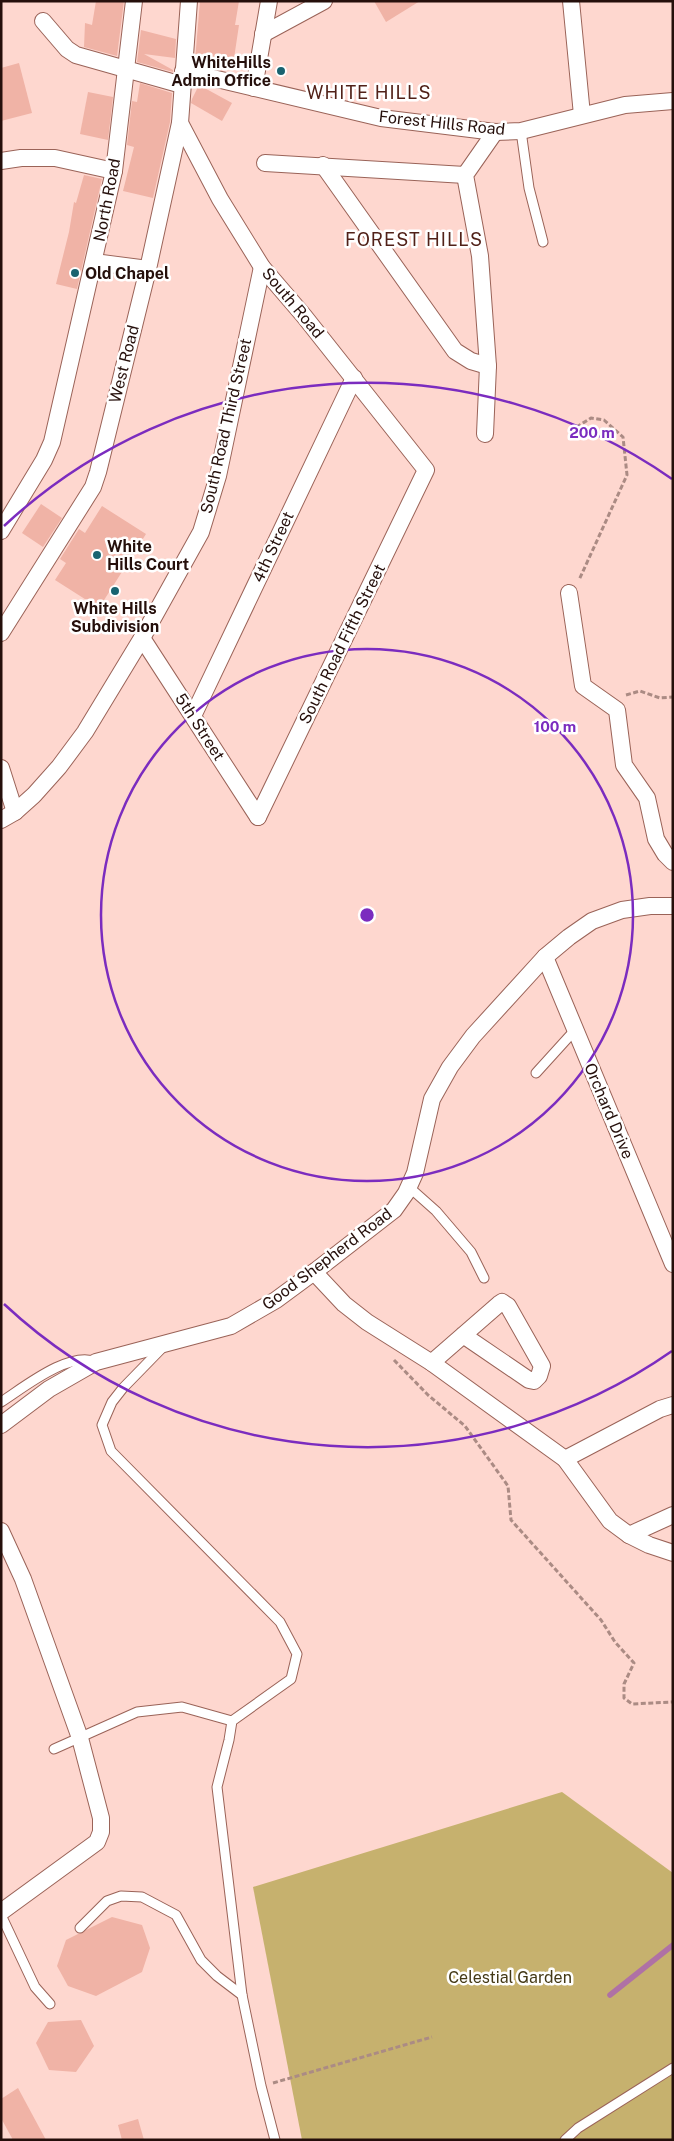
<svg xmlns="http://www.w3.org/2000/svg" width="674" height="2141" viewBox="0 0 674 2141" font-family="'Public Sans',sans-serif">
	<rect width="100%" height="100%" fill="#fed7cf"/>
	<polygon fill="#c6b16e" points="562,1792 673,1873 673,2140 302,2140 253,1887"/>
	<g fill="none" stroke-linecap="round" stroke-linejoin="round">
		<polyline stroke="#af71a5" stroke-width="5.5" points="610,1995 673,1945"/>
	</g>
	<g fill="#f0b3a6">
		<polygon points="96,1 124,1 117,56 84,47 85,23 92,25"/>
		<polygon points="200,1 239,1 235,25 239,25 233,65 195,60"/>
		<polygon points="374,1 420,1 386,22"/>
		<polygon points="141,30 176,39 175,58 144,54 173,70 173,72 137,62"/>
		<polygon points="19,63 32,113 1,121 1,68"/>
		<polygon points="140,83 172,93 170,122 153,198 123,191 134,147 127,145 132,101 137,102"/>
		<polygon points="199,85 232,103 222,121 191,103 192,99"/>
		<polygon points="88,92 113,97 108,140 80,134"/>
		<polygon points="84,175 102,179 77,289 56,284 69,232 74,202 76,203"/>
		<polygon points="41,504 62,518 43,547 22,533"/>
		<polygon points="102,506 146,534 99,608 55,580 66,563 60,559 79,529 85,533"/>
		<polygon points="112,1917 142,1925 150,1948 142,1972 96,1996 68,1986 57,1966 66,1940"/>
		<polygon points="81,2020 94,2046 76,2072 49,2070 36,2043 48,2022"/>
		<polygon points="18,2088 46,2140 13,2140 1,2118 1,2099"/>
		<polygon points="138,2119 144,2140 122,2140 118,2125"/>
	</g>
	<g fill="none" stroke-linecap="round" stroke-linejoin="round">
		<defs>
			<g id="lane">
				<polyline points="521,131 529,188 543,242"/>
				<polyline points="536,1073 575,1030"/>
				<polyline points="409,1187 436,1211 471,1252 484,1278"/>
				<polyline points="164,1346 123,1388 112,1402 102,1425 111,1451 280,1622 297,1654 291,1679 232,1721 229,1740 217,1787 242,1995 261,2086 275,2140"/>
				<path d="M1 1402C23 1388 70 1350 96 1362"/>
				<polyline points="54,1749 137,1712 182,1707 232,1721"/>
				<polyline points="1,1915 35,1987 50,2004"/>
				<polyline points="80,1928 107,1901 121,1896 142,1897 176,1915 201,1960 217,1976 242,1995"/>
				<polyline points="565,2140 578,2128 673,2068"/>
			</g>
			<g id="street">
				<polyline points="571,1 582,115"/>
				<polyline points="43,21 67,49 76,55 182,85"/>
				<polyline points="263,34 324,1"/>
				<polyline points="183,71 381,118 495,132 521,131 625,105 673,101"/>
				<polyline points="254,88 269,1"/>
				<polyline points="180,123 220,199 262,267 304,316 426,470 258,817"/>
				<polyline points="1,161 21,158 55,158 114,171"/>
				<polyline points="265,163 465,175"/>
				<polyline points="323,165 455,351 471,361 488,366"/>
				<polyline points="94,262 148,269"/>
				<polyline points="485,434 488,366 480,256 465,175 495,132"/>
				<polyline points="1,531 44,460 52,442 114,171 134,1"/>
				<polyline points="569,593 583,686 617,710 624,765 647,798 656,839 665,854 673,862"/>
				<polyline points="1,633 93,487 98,472 148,269 180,123 189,1"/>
				<polyline points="142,638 258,817"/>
				<polyline points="193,716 354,378"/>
				<polyline points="1,768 15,812"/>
				<polyline points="1,820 15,812 34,795 59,767 85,732 142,638 201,532 218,476 262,267"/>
				<polyline points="545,957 673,1264"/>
				<polyline points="314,1272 344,1304 367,1322 432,1363 565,1459 610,1521 629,1535 649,1545 673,1553"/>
				<polyline points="432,1363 437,1358 499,1304 502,1302 508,1306 542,1366 539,1376 534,1381 529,1380 463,1335"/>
				<polyline points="1,1425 49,1389 96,1362 231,1326 276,1300 314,1272 394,1210 406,1193 415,1173 432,1099 450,1067 473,1036 545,957 569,937 592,921 622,910 650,906 673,906"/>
				<polyline points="565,1459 660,1409 673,1405"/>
				<polyline points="1,1531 23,1579 80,1738 101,1818 101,1832 97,1842 1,1912"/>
				<polyline points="629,1535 673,1515"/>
			</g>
		</defs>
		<use href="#lane" stroke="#9a6358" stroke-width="11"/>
		<use href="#street" stroke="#9a6358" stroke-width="18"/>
		<g stroke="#ab8b84" stroke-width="3" stroke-dasharray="5 2.5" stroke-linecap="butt">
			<polyline points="570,431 591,418 604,420 623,437 627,475 579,580"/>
			<polyline points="626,695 640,691 660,698 673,697"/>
			<polyline points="394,1360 428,1395 465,1426 508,1486 511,1520 601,1620 615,1642 634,1663 624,1684 624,1698 632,1704 673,1702"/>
			<polyline points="273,2083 432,2037"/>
		</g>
		<use href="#lane" stroke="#fff" stroke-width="9"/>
		<use href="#street" stroke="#fff" stroke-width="16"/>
	</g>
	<g fill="none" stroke="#7b2cbf" stroke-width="2.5">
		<circle cx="367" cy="915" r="266"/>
		<path d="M672 1351A532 532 0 0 1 4 1304M4 526A532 532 0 0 1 672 479"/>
	</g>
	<g fill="#196370" stroke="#fff" stroke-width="2">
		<circle cx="281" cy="71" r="5"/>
		<circle cx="75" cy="273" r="5"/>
		<circle cx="97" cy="555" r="5"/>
		<circle cx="115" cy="591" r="5"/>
	</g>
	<g text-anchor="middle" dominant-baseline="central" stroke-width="5" stroke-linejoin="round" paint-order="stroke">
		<g font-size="16" font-weight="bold" fill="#250f0b" stroke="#fff" text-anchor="start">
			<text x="271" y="62" text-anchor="end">WhiteHills<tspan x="271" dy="18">Admin Office</tspan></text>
			<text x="85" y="273">Old Chapel</text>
			<text x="107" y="546">White<tspan x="107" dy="18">Hills Court</tspan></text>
			<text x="115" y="608" text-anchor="middle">White Hills<tspan x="115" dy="18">Subdivision</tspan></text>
		</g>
		<g font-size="16" fill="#250f0b" stroke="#fff">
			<text transform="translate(442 123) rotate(6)">Forest Hills Road</text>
			<text transform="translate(107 200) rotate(-79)">North Road</text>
			<text transform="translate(293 303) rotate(50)">South Road</text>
			<text transform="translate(124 364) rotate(-76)">West Road</text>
			<text transform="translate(226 426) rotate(-77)">South Road Third Street</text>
			<text transform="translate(273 547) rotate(-65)">4th Street</text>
			<text transform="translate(342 644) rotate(-64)">South Road Fifth Street</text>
			<text transform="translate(200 727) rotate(57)">5th Street</text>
			<text transform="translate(609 1111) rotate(67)">Orchard Drive</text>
			<text transform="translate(327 1259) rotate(-37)">Good Shepherd Road</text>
		</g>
		<g font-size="16" fill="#433815" stroke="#fff">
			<text x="510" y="1977">Celestial Garden</text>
		</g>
		<g font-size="18" letter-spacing="1" fill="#512118" stroke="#fff">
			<text x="369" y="92">WHITE HILLS</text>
			<text x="414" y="239">FOREST HILLS</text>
		</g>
	</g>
	<circle cx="367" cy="915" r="8" fill="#7b2cbf" stroke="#fff" stroke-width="2.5"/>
	<g font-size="15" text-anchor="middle" font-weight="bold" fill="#7b2cbf" stroke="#fff" stroke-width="5" stroke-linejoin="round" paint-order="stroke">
		<text x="592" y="438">200 m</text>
		<text x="555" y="732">100 m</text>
	</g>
	<rect width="674" height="2141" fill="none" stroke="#250f0b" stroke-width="5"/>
</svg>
